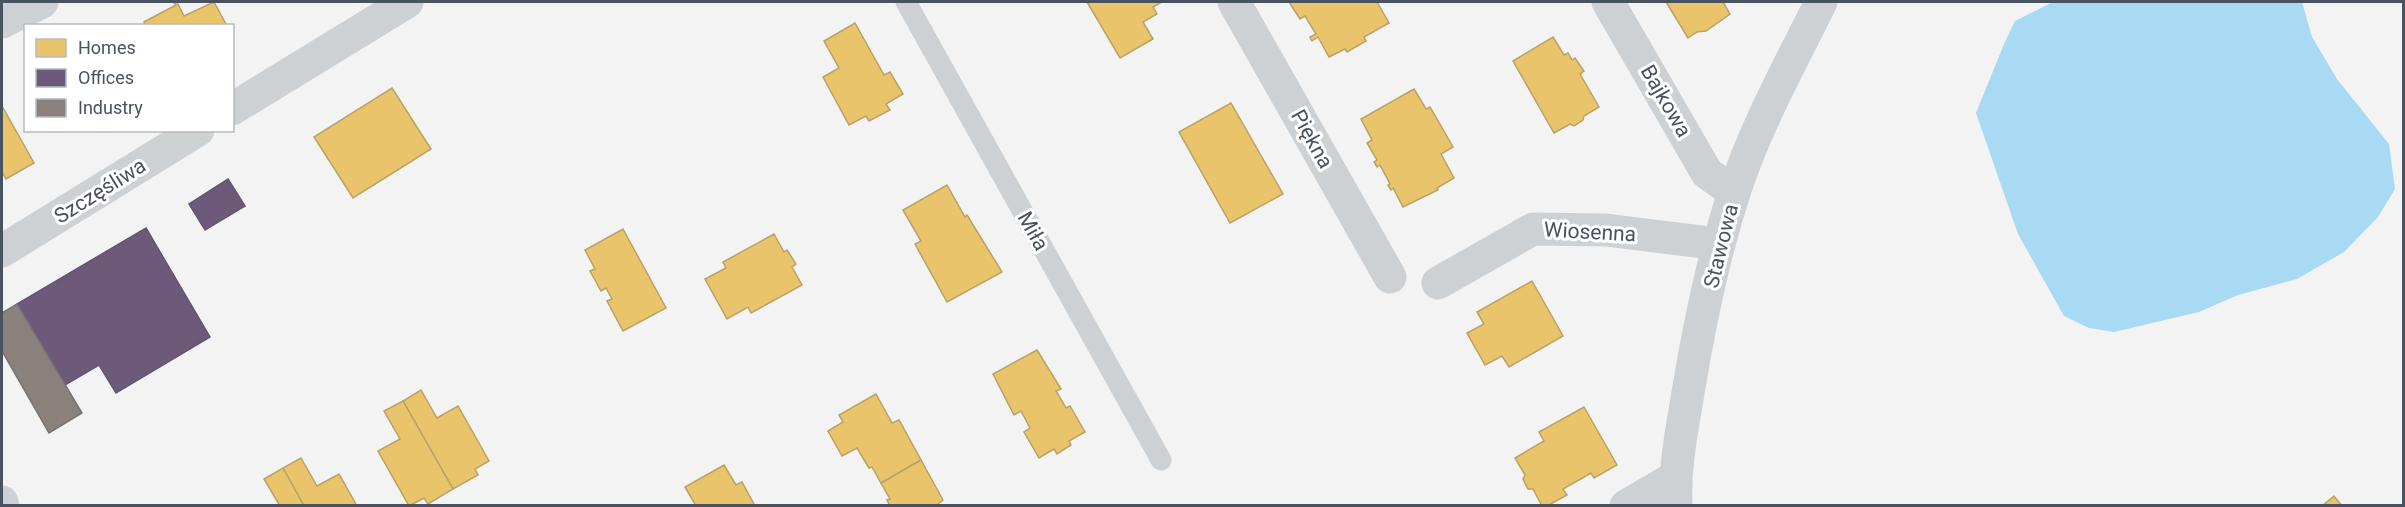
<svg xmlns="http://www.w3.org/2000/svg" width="2405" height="507" viewBox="0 0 2405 507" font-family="Roboto,sans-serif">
	<rect width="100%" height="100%" fill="#f3f3f3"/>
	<polygon fill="#a9daf3" points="2053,2 2302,2 2312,37 2337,79 2389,144 2395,189 2378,217 2344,252 2297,279 2238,295 2199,312 2114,332 2089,328 2064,316 2018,234 1976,113 2004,44 2015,21"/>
	<g fill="#e9c46a" stroke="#b9a267" stroke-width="1.5">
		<polygon points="173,2 177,2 184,16 214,2 227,26 145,26 144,22 176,5"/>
		<polygon points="1087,2 1162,2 1153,7 1157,14 1143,22 1153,39 1120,58"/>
		<polygon points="1289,2 1377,2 1389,23 1364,37 1366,41 1347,52 1345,49 1329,57 1318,37 1312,41 1310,37 1316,34 1305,16 1300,19"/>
		<polygon points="1666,2 1723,2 1730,14 1706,31 1697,32 1688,38"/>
		<polygon points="855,23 884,75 890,72 903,94 886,104 890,110 869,121 866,116 849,125 823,77 839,68 824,41"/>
		<polygon points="1553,37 1564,55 1568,53 1572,60 1575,58 1584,71 1580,74 1599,107 1584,116 1583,120 1574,126 1570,124 1554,133 1513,61"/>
		<polygon points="392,88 431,149 353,198 314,137"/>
		<polygon points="1414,89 1426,109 1430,107 1453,147 1441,154 1454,178 1437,188 1438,190 1403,207 1393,188 1391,190 1388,185 1390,184 1380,165 1377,167 1374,162 1377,160 1367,143 1372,140 1361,119"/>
		<polygon points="1231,103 1283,194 1230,223 1179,132"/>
		<polygon points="2,106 34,163 6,179 2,172"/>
		<polygon points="947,185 965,217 967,215 1002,272 947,302 915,244 921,241 903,210"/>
		<polygon points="623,229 666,308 623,331 607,301 612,299 606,288 601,291 590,271 595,269 585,250"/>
		<polygon points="774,234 784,252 787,250 796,264 792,267 802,285 751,313 748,307 727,319 705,279 726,268 723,262"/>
		<polygon points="1532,281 1563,336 1509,367 1502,356 1485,365 1467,333 1484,324 1477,312"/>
		<polygon points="1037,350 1061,389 1056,391 1066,408 1070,406 1085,432 1069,441 1071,445 1057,454 1054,449 1039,458 1024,432 1030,428 1021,411 1014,415 993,374"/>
		<polygon points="421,390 437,418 458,406 489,461 475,469 478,475 453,489 403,401"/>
		<polygon points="876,394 892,423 899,420 921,460 881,483 872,467 869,468 857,448 842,456 828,431 843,422 839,415"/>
		<polygon points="403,401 453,489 428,504 424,498 409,506 378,451 400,439 384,411"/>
		<polygon points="1584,407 1617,465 1594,478 1591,473 1563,489 1567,495 1547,506 1542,506 1533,489 1528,489 1523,479 1525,475 1515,458 1544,441 1539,432"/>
		<polygon points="301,458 317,486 339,474 357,506 304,506 283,468"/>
		<polygon points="921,460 943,500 938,504 939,506 890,506 887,500 890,499 881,483"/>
		<polygon points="724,465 736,485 742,482 755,506 696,506 685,487"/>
		<polygon points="283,468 304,506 280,506 264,479"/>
		<polygon points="2334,496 2342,506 2322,506"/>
	</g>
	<g fill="#6d597a" stroke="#625772" stroke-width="1.5">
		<polygon points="228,179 245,206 205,230 189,204"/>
		<polygon points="146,228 210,337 116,393 99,365 65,385 17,304"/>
	</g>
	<polygon fill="#8a817c" stroke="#767374" stroke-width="1.5" points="17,304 82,413 49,433 2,351 2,313"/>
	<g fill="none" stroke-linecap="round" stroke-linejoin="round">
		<polyline stroke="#ced1d4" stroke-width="21" points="906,2 1161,460"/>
		<g stroke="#ced1d4" stroke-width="33">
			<polyline points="1234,2 1390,277"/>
			<polyline points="1608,2 1707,173 1734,192"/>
			<polyline points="2,22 42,2"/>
			<polyline points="232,109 407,2"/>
			<polyline points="2,251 198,130"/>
			<polyline points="1438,283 1533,229 1606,230 1719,244"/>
			<polyline points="1626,506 1674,478"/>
			<path d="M1676 506C1674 467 1682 430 1688 393 1699 326 1713 257 1734 193 1755 127 1791 63 1821 2"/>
		</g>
		<polyline stroke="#ced1d4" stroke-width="33" points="2,502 3,506"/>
	</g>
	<g text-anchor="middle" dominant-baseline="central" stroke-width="6" stroke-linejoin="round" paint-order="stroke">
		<g font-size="21" fill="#485261" stroke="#fff">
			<text transform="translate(1666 101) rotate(60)">Bajkowa</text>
			<text transform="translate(1312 139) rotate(61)">Piękna</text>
			<text transform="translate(100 191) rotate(-32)">Szczęśliwa</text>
			<text transform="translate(1033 231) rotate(61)">Miła</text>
			<text transform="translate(1590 232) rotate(3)">Wiosenna</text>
			<text transform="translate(1721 246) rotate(-76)">Stawowa</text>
		</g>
	</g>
	<rect width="2405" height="507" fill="none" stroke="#485261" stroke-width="6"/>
	<rect x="24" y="24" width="210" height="108" fill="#ffffff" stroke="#b6bac0" stroke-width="1.5"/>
	<rect x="36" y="39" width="30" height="18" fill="#e9c46a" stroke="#b6bac0" stroke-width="1.5"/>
	<text x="78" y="54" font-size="18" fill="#485261">Homes</text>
	<rect x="36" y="69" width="30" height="18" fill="#6d597a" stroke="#b6bac0" stroke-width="1.5"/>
	<text x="78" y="84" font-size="18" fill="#485261">Offices</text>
	<rect x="36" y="99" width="30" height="18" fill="#8a817c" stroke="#b6bac0" stroke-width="1.5"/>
	<text x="78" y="114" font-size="18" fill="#485261">Industry</text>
</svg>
